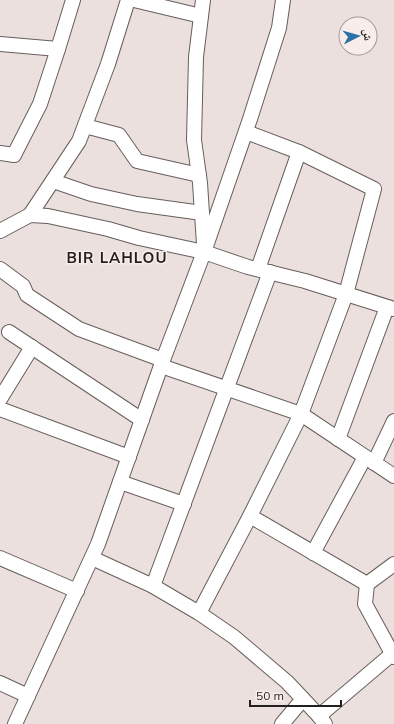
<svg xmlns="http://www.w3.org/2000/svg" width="394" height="724" viewBox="0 0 394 724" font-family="Mulish,'Noto Naskh Arabic',sans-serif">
	<rect width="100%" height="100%" fill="#ebe0dd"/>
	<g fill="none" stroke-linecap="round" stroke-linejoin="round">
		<defs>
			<g id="minor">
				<polyline points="134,0 201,16"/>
				<polyline points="203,0 196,57 194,140 200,183 204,244"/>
				<polyline points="0,44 58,49"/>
				<polyline points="85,126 119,135 137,161 199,175"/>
				<polyline points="0,153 14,155 40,104 58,49 73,0"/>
				<polyline points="53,181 91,194 137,204 202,213"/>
				<polyline points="30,215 48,216 108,229 139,238 204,252"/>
				<polyline points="0,231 30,215 79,141 108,64 128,0"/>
				<polyline points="204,252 250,119 279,28 283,0"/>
				<polyline points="0,269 23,286 27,295 79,329 163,360"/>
				<polyline points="258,269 299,152"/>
				<polyline points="9,332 142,420"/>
				<polyline points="161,366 301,414 394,476"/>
				<polyline points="0,399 32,347"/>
				<polyline points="0,409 129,457"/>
				<polyline points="338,439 387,307"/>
				<polyline points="374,463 394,421"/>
				<polyline points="120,482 184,504"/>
				<polyline points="250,516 367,584"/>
				<polyline points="313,553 365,457"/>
				<polyline points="0,558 77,591"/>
				<polyline points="92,558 153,586 199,613 234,637 287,682 319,716 325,724"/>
				<polyline points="394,564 367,584 365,604 394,657"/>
				<polyline points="153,586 270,272"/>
				<polyline points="199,613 250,516 301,414 346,294 374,189 299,152 246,132"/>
				<polyline points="0,683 28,696"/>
				<polyline points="319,716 392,654"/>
				<polyline points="15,724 98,544 163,360 204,252 248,267 305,281 394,309"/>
				<polyline points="282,724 303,699"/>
			</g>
		</defs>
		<use href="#minor" stroke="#675e5b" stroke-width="16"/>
		<use href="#minor" stroke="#fff" stroke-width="14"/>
	</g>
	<g text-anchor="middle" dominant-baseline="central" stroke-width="3" stroke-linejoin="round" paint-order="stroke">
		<g font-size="15" font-weight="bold" letter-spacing="1" fill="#231f1e" stroke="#f8edeb">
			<text x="117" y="257">BIR LAHLOU</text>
		</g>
	</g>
	<g transform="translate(358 36) rotate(84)"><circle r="19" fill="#f8edeb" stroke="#a39b99"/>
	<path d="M0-3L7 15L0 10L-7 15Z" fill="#2a72a6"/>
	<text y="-6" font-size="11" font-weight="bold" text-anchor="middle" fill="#231f1e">ش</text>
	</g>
	<path d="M250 700v6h91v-6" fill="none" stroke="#231f1e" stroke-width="2"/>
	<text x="256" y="700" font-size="12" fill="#231f1e" stroke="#f8edeb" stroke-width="3" paint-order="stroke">50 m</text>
</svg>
